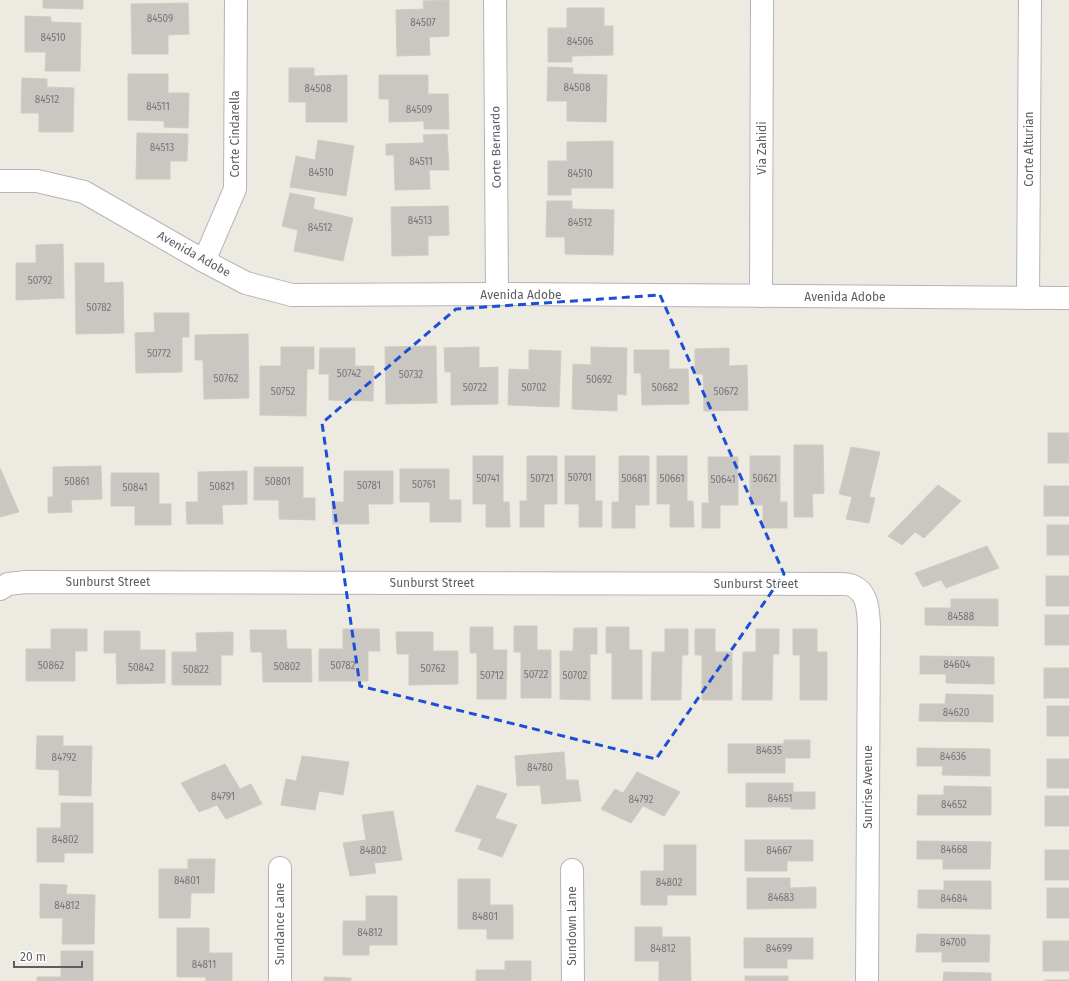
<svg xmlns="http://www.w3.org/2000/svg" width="1069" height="981" viewBox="0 0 1069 981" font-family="'Fira Sans',sans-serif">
	<rect width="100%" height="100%" fill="#edeae2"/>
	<g fill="#cac6c1" stroke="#d1cbc1">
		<polygon points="43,0 83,0 83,9 43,8"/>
		<polygon points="449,0 449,36 429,37 430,55 397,56 396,10 424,9 423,1"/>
		<polygon points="188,3 189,34 168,35 168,54 132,54 131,4"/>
		<polygon points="567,8 604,8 604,26 613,26 613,55 572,56 572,62 548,62 548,28 567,28"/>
		<polygon points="25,16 51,17 51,22 81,23 80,71 45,71 46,52 25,52"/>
		<polygon points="548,67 573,68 573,74 607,75 606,122 567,121 567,101 547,101"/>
		<polygon points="289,68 314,68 314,76 347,75 347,122 306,122 306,102 289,102"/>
		<polygon points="128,74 168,74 168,93 189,93 188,128 164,127 164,121 128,120"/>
		<polygon points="379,75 428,75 428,94 448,94 449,129 424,129 424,121 389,122 389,99 379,99"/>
		<polygon points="22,78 47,79 47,87 74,88 73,132 39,132 39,113 21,113"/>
		<polygon points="137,133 188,134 187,161 170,161 170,179 136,179"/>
		<polygon points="447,134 449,170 429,170 430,189 395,190 394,155 386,155 386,144 424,143 423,135"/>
		<polygon points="318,140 354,146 346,196 290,187 296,156 315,160"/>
		<polygon points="613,141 613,188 571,188 571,195 548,195 548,161 567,161 567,142"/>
		<polygon points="290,193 315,198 313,209 353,218 343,261 294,251 298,230 282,226"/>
		<polygon points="547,201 572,201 572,209 614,210 613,255 565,254 565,237 546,237"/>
		<polygon points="448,206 449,235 428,236 428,255 392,256 391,207"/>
		<polygon points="63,244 64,298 16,300 16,263 36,263 36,245"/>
		<polygon points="75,263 104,263 104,283 123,282 124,333 76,334"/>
		<polygon points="154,313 189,313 189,337 182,337 182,372 136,373 135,333 155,332"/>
		<polygon points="248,334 249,398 204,399 203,360 195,360 195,335"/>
		<polygon points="436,346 437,403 386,404 385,347"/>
		<polygon points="281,347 314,347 314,369 307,369 306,416 260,415 260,366 281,366"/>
		<polygon points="479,347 479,368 498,367 498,404 451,405 451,372 445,372 444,348"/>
		<polygon points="591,347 627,348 626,395 617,394 617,411 572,409 573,364 591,365"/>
		<polygon points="320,348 355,348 355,366 374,366 373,401 329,400 329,374 319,374"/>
		<polygon points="729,348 729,366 747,365 748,410 704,411 703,374 695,374 695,349"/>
		<polygon points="529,350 561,351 559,407 508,405 509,369 529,370"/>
		<polygon points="634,350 669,350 669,369 688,369 689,404 642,405 641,373 634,373"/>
		<rect x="1048" y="433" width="21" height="30"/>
		<polygon points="794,445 823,445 824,493 812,494 813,517 794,517"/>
		<polygon points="851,447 880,452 869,497 875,498 869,523 846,519 852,497 839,494"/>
		<polygon points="473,456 503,456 503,502 509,502 510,527 486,527 486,504 473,504"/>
		<polygon points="527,456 557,456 557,504 544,504 544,527 520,527 520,501 527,501"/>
		<polygon points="565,456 595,456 595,501 602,501 602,527 579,527 579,504 565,504"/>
		<polygon points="619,456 649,456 649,505 635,505 635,528 612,528 612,502 619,502"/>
		<polygon points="657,456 687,456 687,501 693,501 694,527 670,527 670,504 657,504"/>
		<polygon points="750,456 780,456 780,502 787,502 787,528 763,528 763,505 750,505"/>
		<polygon points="708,457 738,457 738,505 720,505 720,528 702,528 702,503 709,503"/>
		<polygon points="101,466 102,499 71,500 72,512 48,513 48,497 53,497 53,467"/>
		<polygon points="254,467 303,467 303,498 315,498 315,520 279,519 279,500 254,500"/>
		<polygon points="0,468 19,512 0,517"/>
		<polygon points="400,469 449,469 449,500 461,500 461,522 430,522 430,502 400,502"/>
		<polygon points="247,471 247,504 222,505 223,524 187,524 186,502 198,502 198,472"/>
		<polygon points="344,471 393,471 393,504 368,504 369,524 333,524 332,502 344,502"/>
		<polygon points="111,473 159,473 159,504 171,504 171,525 135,525 135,506 111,506"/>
		<polygon points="938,485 961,501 924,538 915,532 902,545 888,536"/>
		<rect x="1044" y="486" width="25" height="30"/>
		<rect x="1047" y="525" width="22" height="30"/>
		<polygon points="987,546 999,568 946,588 941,580 923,587 915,573"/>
		<rect x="1046" y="576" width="23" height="30"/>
		<polygon points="951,599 998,599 998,626 925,625 925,608 951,608"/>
		<rect x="1045" y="615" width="24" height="30"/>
		<polygon points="514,626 537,626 537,650 551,650 551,698 521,698 521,652 514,652"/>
		<polygon points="470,627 493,627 493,650 507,650 506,699 477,699 477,653 470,653"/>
		<polygon points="606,627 629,627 629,650 642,650 642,699 612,699 612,653 606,653"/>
		<polygon points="574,628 597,628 597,654 590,654 590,700 560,699 560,651 573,651"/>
		<polygon points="51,629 87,629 87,651 75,651 75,681 26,681 26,649 51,649"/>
		<polygon points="343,629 379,629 380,651 368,651 368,681 319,681 319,649 343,649"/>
		<polygon points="665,629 688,629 688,655 682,655 681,700 651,700 652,652 665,652"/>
		<polygon points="695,629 715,629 715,652 732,652 732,700 702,700 702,655 695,655"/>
		<polygon points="756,629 779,629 779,654 773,654 772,700 742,700 743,652 756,652"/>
		<polygon points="793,629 817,629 817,652 827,652 827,700 800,700 800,655 793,655"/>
		<polygon points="250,630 286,630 287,649 311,649 312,682 263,682 262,652 251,652"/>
		<polygon points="104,631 140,631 140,650 165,650 165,683 117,684 116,653 104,653"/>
		<polygon points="233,632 233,655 221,655 221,685 172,685 172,652 197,652 196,633"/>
		<polygon points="396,632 433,632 433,651 458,651 458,684 409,685 409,654 397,654"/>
		<polygon points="920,656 994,657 994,684 946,683 946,674 920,674"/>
		<rect x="1044" y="668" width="25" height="30"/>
		<polygon points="946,694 993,695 993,722 919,721 920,704 945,704"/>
		<rect x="1047" y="706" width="22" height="30"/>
		<polygon points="37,736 63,736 63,746 92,746 91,796 59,795 59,770 36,769"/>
		<polygon points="784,740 810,740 810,758 785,758 785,773 728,773 728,744 784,744"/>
		<polygon points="917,748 990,749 990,776 942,775 943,766 917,766"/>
		<polygon points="564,752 566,780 578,780 581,801 542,804 540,785 517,786 515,756"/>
		<polygon points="302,756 349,762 343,795 319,791 315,810 281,805 286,779 296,781"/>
		<rect x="1047" y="759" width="22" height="29"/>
		<polygon points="225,764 240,789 251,784 262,804 226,819 217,805 199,812 181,783"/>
		<polygon points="637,772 680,792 664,816 643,806 631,823 601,809 615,789 623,793"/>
		<polygon points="746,783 793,783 793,792 815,792 815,809 791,809 791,807 746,807"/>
		<polygon points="477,785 507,794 495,818 517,825 502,857 478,849 482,839 455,831"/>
		<polygon points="944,786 991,787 991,815 917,815 918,795 944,795"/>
		<rect x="1045" y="796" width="24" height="30"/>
		<polygon points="61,803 93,803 93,853 64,853 64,862 37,862 37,828 61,828"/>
		<polygon points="393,811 402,860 374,863 376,873 350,876 343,843 366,840 362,815"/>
		<polygon points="745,840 813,840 813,861 787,861 787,871 745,871"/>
		<polygon points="917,841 991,842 990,869 943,869 943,859 917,859"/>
		<polygon points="664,845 696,845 696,895 667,895 667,905 641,905 641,871 664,871"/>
		<rect x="1045" y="850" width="24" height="30"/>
		<polygon points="188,859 215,859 214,893 191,893 190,918 159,918 159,869 188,869"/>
		<polygon points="747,878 790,878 790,888 816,887 816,908 747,909"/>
		<polygon points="458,879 490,879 490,905 513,905 513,939 487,939 487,929 458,929"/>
		<polygon points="944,881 991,881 991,909 918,908 918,890 944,890"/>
		<polygon points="40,884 67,885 66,894 95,895 94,944 62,944 63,918 40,918"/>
		<rect x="1047" y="888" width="22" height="30"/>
		<polygon points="366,896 397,896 397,945 369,945 369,955 343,955 343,921 366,921"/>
		<polygon points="635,927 662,927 662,937 690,937 691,981 659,981 659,961 635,961"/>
		<polygon points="177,928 209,928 209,953 232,953 232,981 206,981 206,977 177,977"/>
		<polygon points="917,934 990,935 989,962 942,962 942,952 916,952"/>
		<polygon points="744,938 813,938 813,959 787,959 787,968 744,968"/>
		<rect x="1043" y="941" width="26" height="30"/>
		<polygon points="61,951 93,951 93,981 37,981 37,977 61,977"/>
		<polygon points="505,961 531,961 531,981 476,981 476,970 505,970"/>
		<polygon points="944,972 991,973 991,981 943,981"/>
		<rect x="745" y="976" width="43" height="5"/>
		<polygon points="324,977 351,978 351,981 324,981"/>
		<rect x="1045" y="980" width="24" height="1"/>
	</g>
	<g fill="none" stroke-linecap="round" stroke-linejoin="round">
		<defs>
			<g id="minor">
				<polyline points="495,0 497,294"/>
				<polyline points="0,181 37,181 84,192 204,261 246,283 292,295 497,294 1069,298"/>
				<polyline points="204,261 235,189 236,0"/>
				<polyline points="761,296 762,0"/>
				<polyline points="1028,298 1030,0"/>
				<path d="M0 589 8 584 26 582 833 584C839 584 848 583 853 586 868 593 868 610 869 625L867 981"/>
				<polyline points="280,868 280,981"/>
				<polyline points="572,870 573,981"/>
			</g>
		</defs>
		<use href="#minor" stroke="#b3b5b9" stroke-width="24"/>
		<use href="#minor" stroke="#fff" stroke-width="22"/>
	</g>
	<path fill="none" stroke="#1d4ed8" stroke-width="3" stroke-dasharray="8 5" stroke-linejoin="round" d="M660 295 784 574 656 759 360 686 322 423 456 309Z"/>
	<g text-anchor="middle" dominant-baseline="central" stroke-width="3" stroke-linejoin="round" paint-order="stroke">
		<g font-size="10" fill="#76787a">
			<text x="160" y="19">84509</text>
			<text x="423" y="23">84507</text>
			<text x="53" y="38">84510</text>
			<text x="580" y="42">84506</text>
			<text x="577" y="88">84508</text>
			<text x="318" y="89">84508</text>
			<text x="47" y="100">84512</text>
			<text x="158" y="107">84511</text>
			<text x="419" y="110">84509</text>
			<text x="162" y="148">84513</text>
			<text x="421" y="162">84511</text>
			<text x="321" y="173">84510</text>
			<text x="580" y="174">84510</text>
			<text x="420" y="221">84513</text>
			<text x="580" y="223">84512</text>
			<text x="320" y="228">84512</text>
			<text x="40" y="281">50792</text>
			<text x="99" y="308">50782</text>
			<text x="159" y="354">50772</text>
			<text x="349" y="374">50742</text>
			<text x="411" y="375">50732</text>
			<text x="226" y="379">50762</text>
			<text x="599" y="380">50692</text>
			<text x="475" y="388">50722</text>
			<text x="534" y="388">50702</text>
			<text x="665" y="388">50682</text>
			<text x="283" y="392">50752</text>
			<text x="726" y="392">50672</text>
			<text x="580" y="478">50701</text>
			<text x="488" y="479">50741</text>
			<text x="542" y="479">50721</text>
			<text x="634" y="479">50681</text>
			<text x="672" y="479">50661</text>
			<text x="765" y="479">50621</text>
			<text x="723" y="480">50641</text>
			<text x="77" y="482">50861</text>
			<text x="278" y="482">50801</text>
			<text x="424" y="485">50761</text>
			<text x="369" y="486">50781</text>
			<text x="222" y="487">50821</text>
			<text x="135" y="488">50841</text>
			<text x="961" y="617">84588</text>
			<text x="957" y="665">84604</text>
			<text x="51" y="666">50862</text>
			<text x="343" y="666">50782</text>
			<text x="287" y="667">50802</text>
			<text x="141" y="668">50842</text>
			<text x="433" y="669">50762</text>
			<text x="196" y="670">50822</text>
			<text x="536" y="675">50722</text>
			<text x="492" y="676">50712</text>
			<text x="575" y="676">50702</text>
			<text x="956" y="713">84620</text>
			<text x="769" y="751">84635</text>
			<text x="953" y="757">84636</text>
			<text x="64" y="758">84792</text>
			<text x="540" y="768">84780</text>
			<text x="223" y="797">84791</text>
			<text x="780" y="799">84651</text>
			<text x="641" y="800">84792</text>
			<text x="954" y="805">84652</text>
			<text x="65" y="840">84802</text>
			<text x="954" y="850">84668</text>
			<text x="373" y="851">84802</text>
			<text x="779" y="851">84667</text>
			<text x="187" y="881">84801</text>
			<text x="669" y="883">84802</text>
			<text x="781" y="898">84683</text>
			<text x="954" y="899">84684</text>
			<text x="67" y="906">84812</text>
			<text x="485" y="917">84801</text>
			<text x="370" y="933">84812</text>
			<text x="953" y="943">84700</text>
			<text x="663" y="949">84812</text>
			<text x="779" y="949">84699</text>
			<text x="204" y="965">84811</text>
		</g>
		<g font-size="12" fill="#5a5e62" stroke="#fff">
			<text transform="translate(235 134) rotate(-90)">Corte Cindarella</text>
			<text transform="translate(496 147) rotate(-91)">Corte Bernardo</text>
			<text transform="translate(762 148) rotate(-90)">Via Zahidi</text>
			<text transform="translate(1029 149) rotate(-90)">Corte Alturian</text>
			<text transform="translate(194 254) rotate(29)">Avenida Adobe</text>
			<text x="521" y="295">Avenida Adobe</text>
			<text x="845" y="297">Avenida Adobe</text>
			<text x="108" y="582">Sunburst Street</text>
			<text x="432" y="583">Sunburst Street</text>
			<text x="756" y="584">Sunburst Street</text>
			<text transform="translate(868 787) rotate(-90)">Sunrise Avenue</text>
			<text transform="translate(280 924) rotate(-90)">Sundance Lane</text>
			<text transform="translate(572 926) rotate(-90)">Sundown Lane</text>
		</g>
	</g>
	<path d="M14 961v6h68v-6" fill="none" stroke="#5a5e62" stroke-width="2"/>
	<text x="20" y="961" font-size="12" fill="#5a5e62" stroke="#ffffff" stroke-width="3" paint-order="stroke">20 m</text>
</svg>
